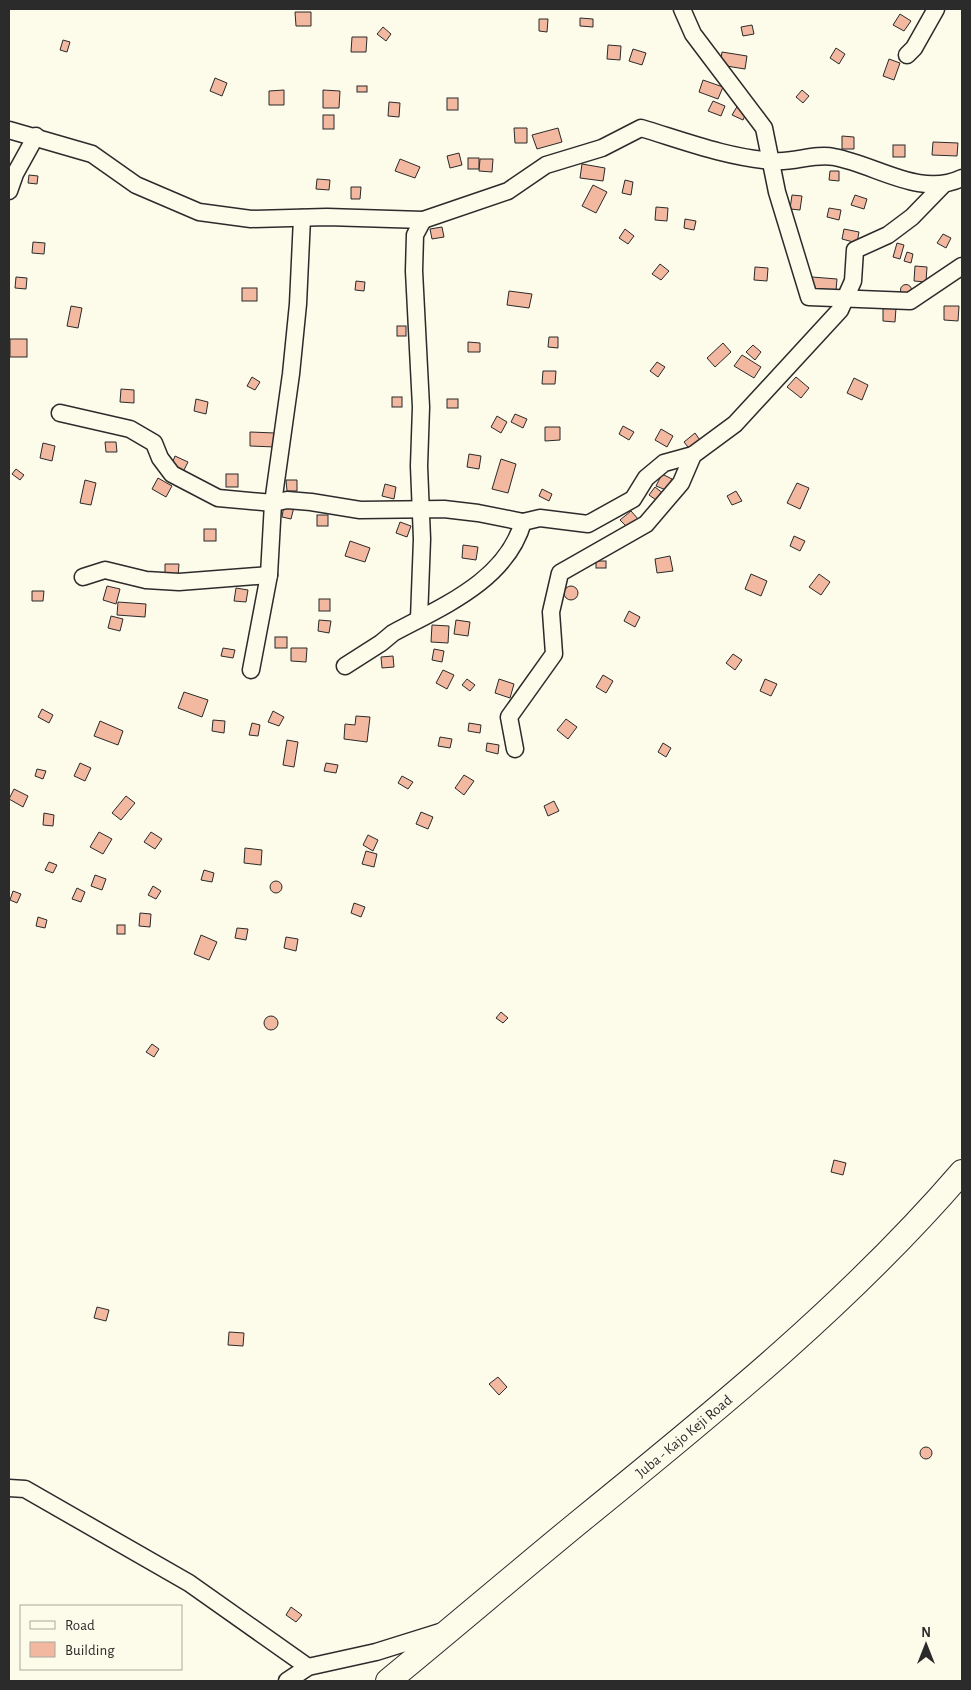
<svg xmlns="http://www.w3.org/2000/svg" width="971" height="1690" viewBox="0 0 971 1690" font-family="'Alegreya Sans',sans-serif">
	<rect width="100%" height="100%" fill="#fdfbea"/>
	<g fill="#f2b8a0" stroke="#2b2b2b">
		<polygon points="295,12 311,12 311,26 296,26"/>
		<polygon points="900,14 911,21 904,31 893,25"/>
		<polygon points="580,18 593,19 593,27 580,26"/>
		<polygon points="539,19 548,19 547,32 539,31"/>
		<polygon points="752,25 754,34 743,36 741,27"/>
		<polygon points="383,27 391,34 386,41 377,34"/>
		<polygon points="352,37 367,37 366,52 351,52"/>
		<polygon points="63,40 70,42 67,52 60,50"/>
		<polygon points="608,45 621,46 620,60 607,59"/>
		<polygon points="836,48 845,54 839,64 830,58"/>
		<polygon points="633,49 646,53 642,65 629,61"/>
		<polygon points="722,52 747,56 745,69 720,65"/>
		<polygon points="889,59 900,63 894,80 883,76"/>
		<polygon points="215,78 227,83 222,96 210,91"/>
		<polygon points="703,80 723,87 718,99 699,92"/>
		<rect x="357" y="86" width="10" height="6"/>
		<polygon points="284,90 284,105 269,105 269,91"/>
		<polygon points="323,90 340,91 339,108 323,108"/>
		<polygon points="802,90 809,96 803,103 796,97"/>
		<rect x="447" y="98" width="11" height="12"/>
		<polygon points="713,101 725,106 721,116 708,111"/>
		<polygon points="389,102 400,103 399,117 388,116"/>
		<polygon points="738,105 748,109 743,120 732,115"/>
		<rect x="323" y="115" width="11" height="14"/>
		<polygon points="514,128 527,128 527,143 515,143"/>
		<polygon points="558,128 562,142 537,149 532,135"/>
		<polygon points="842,136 854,137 854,149 842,149"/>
		<polygon points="933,142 958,143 957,156 932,155"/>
		<rect x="893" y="145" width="12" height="12"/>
		<polygon points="459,153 462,165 450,168 447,156"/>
		<rect x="468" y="158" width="11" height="11"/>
		<polygon points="400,159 420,167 415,178 395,171"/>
		<polygon points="480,159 493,159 492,172 479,171"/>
		<polygon points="582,164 605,168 603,181 580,178"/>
		<polygon points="830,171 839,171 839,181 829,180"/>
		<polygon points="29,175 38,176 37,184 28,183"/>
		<polygon points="317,179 330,180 329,190 316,189"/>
		<polygon points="625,180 633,182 631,195 622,193"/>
		<polygon points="593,185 607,192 596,213 582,206"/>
		<polygon points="351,187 361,187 360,199 351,199"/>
		<polygon points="792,195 802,196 800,210 790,209"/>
		<polygon points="855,195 867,199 864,209 851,205"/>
		<polygon points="656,207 668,208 667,221 655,220"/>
		<polygon points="829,208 841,210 839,220 827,217"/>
		<polygon points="685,219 696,221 694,230 684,228"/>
		<polygon points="442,227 444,237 432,239 430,229"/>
		<polygon points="625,229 634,236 628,244 619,238"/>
		<polygon points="844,229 859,232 857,243 842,239"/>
		<polygon points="943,234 951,238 946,248 937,243"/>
		<polygon points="33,242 45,243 44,254 32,253"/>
		<polygon points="897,243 904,245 900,259 893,257"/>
		<polygon points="907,252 913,254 911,263 904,261"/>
		<polygon points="660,264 669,271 661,280 652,274"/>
		<polygon points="915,266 927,267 926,282 914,281"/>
		<polygon points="755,267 768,268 767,281 754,280"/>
		<polygon points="16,277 27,278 26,289 15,288"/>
		<polygon points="812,277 837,279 836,291 811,290"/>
		<polygon points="356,281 365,282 364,291 355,290"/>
		<circle cx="906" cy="290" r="5.5"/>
		<rect x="242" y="288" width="15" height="13"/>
		<polygon points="509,291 532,294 529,308 507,305"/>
		<polygon points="71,306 82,308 78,328 67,326"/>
		<polygon points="944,306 959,306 958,321 944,320"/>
		<polygon points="883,308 896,308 895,322 883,321"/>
		<rect x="397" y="326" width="9" height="10"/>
		<polygon points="549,337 558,337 558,348 548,347"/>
		<rect x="10" y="339" width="17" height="18"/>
		<polygon points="468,342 480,343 480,352 468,352"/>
		<polygon points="723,343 731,352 715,367 707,358"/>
		<polygon points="753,345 761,352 755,360 746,352"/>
		<polygon points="742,355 761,367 754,378 734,366"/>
		<polygon points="657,362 665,367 658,377 650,371"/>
		<polygon points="543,371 556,371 555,384 542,384"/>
		<polygon points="252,377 260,382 255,390 247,386"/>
		<polygon points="796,377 809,388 801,398 787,387"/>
		<polygon points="854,378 868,385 862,400 847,393"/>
		<polygon points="121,389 134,390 134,403 120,402"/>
		<rect x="392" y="397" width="10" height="10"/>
		<polygon points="196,399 208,402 206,414 194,411"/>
		<rect x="447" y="399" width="11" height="9"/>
		<polygon points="515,414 527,419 523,428 511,422"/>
		<polygon points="497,416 507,422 501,433 491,427"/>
		<polygon points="623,426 634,432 629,440 619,434"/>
		<polygon points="545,427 560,427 560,440 545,441"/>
		<polygon points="661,429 673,436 667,447 655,440"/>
		<polygon points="250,432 275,433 275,447 250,446"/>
		<polygon points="695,433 702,443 691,451 684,442"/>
		<polygon points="105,442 116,442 117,452 106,452"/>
		<polygon points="43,443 55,446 52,461 40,458"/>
		<polygon points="469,454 481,456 479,469 467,467"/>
		<polygon points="175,456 188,462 183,472 171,466"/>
		<polygon points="501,459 516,464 508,493 492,489"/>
		<polygon points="16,469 24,475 20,480 12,474"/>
		<rect x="226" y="474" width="12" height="13"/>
		<polygon points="662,474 672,479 666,490 656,486"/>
		<polygon points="158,478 172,486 166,497 152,489"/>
		<polygon points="85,480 96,483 91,505 80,503"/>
		<polygon points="286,480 297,480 297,491 287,491"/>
		<polygon points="797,483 809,488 800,509 787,503"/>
		<polygon points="385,484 396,487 394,499 382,496"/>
		<polygon points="655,487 664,494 659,502 649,495"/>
		<polygon points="542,489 552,494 549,501 539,496"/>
		<polygon points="736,491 742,501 732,505 727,496"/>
		<polygon points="284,505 294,507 291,519 282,517"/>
		<polygon points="631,511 639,520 629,529 620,520"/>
		<rect x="317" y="515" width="11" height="11"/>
		<polygon points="400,522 411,526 407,537 396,533"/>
		<rect x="204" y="529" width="12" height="12"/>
		<polygon points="794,536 805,541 800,551 790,546"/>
		<polygon points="350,541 370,548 365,562 345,556"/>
		<polygon points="463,545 478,547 476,560 462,558"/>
		<polygon points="670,556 673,571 657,573 655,559"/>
		<rect x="596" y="561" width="10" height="7"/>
		<polygon points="165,564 179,564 178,577 165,576"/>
		<polygon points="751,574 767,581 761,596 745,589"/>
		<polygon points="819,574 830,582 821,595 809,587"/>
		<polygon points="107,586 120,589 116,604 103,600"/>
		<circle cx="571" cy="593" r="7"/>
		<polygon points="236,588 248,590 246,602 234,601"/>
		<polygon points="32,591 44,591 43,601 32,601"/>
		<rect x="319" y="599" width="11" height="12"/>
		<polygon points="118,602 146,604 145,617 117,615"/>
		<polygon points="629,611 640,617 635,627 624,621"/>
		<polygon points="111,616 123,619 120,631 108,628"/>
		<polygon points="319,620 331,621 329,633 318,631"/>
		<polygon points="456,620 470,622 468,636 454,634"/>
		<polygon points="432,625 449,626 448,643 431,642"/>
		<rect x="275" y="637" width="12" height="11"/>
		<polygon points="223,648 235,650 233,658 221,656"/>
		<polygon points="291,648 307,648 306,662 291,661"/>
		<polygon points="434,649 444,651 442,662 432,660"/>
		<polygon points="733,654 742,660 735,670 726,663"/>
		<polygon points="393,656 394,667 382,668 381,657"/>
		<polygon points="443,670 454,675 447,689 436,683"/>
		<polygon points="603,675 613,681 606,693 596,687"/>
		<polygon points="467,679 475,685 470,691 462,685"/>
		<polygon points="499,679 514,684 510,698 495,693"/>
		<polygon points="765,679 777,684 771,696 760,691"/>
		<polygon points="184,692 208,700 202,717 178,708"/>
		<polygon points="42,709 53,715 49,723 38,717"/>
		<polygon points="273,711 284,717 279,726 268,722"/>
		<polygon points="356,716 370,717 367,742 344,739 345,724 355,725"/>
		<polygon points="566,719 577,727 568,739 557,730"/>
		<polygon points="213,720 225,721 224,733 212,731"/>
		<polygon points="100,721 123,731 118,745 94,736"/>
		<polygon points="252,723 260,725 258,736 249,735"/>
		<polygon points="469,723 481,725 480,733 468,731"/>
		<polygon points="440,737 452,739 450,748 438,746"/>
		<polygon points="287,740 298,742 294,767 283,765"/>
		<polygon points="487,743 499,745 498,754 486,751"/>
		<polygon points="663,743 671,748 666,757 658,752"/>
		<polygon points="80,763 91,768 85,781 74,776"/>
		<polygon points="326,763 338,765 336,773 324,771"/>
		<polygon points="37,769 46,771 43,779 35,776"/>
		<polygon points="464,775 474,781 464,795 455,788"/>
		<polygon points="402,776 413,782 408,789 398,783"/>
		<polygon points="14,789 28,796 23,807 9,799"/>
		<polygon points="126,796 135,803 121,820 112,813"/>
		<polygon points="554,801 559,811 548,816 544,806"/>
		<polygon points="421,812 433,817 428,829 416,824"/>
		<polygon points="44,813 54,815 53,826 43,825"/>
		<polygon points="99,832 112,839 103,854 90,847"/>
		<polygon points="151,832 162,839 155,849 144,842"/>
		<polygon points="368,835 378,840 373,851 363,845"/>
		<polygon points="245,848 262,850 261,865 244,863"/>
		<polygon points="366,851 377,854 374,867 362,864"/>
		<polygon points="49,862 57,865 53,873 45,870"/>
		<polygon points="204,870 214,873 212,882 201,880"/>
		<polygon points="95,875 106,879 102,890 91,886"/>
		<circle cx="276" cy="887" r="6"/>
		<polygon points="153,886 161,891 156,899 148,895"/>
		<polygon points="77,888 85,892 81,902 72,899"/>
		<polygon points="13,891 21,894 17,903 10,900"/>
		<polygon points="354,903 365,907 361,917 351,913"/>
		<polygon points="140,913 151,914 150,927 139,926"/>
		<polygon points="38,917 47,920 45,928 36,926"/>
		<rect x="117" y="925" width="8" height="9"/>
		<polygon points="237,928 248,929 246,940 235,938"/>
		<polygon points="201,935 217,942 209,960 194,954"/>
		<polygon points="286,937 298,939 296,951 284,948"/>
		<polygon points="501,1012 508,1018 503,1023 496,1018"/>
		<circle cx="271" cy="1023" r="7"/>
		<polygon points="152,1044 159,1049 154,1057 146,1052"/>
		<polygon points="834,1160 846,1163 843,1175 831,1172"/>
		<polygon points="97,1307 109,1310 106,1321 94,1318"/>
		<polygon points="229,1332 244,1333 243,1346 228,1345"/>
		<polygon points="498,1377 507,1387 499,1395 489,1384"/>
		<circle cx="926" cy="1453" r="6"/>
		<polygon points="291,1607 302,1615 296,1622 286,1615"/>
	</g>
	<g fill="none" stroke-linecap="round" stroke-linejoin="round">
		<defs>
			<g id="street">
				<polyline points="682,9 693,34 764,128 777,192 809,297 910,301 962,266"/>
				<polyline points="907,55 914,48 936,9"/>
				<path d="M9 130 92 154 136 185 199 212 251 219 327 217 423 220 508 191 546 165 602 148 641 128C684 141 728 158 774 161 793 163 815 153 834 157 877 165 920 198 962 178"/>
				<polyline points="9,191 15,174 36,136"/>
				<polyline points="60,413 130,429 154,443 160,458 172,474 218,498 273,503 287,500 311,502 360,510 444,509 478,513 523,522 540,518 588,524 633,499 646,478 664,463 693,455"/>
				<polyline points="83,577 105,570 146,580 179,582 269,575"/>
				<polyline points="419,619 422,539 419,466 421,407 414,271 415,235 423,220"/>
				<path d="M345 666 381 643 393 633C443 606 506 581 523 522"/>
				<polyline points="251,670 269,575 273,503 291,374 298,304 302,218"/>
				<polyline points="515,749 509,717 554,654 551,612 560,573 646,524 681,483 693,455 735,424 840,310 853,281 855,250 888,235 912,217 944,184"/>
				<polyline points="9,1488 25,1489 189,1583 308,1667"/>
				<polyline points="287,1681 308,1667 376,1652 440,1632"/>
			</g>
			<g id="secondary">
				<path id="s1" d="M388 1681C454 1627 518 1572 584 1518 717 1410 850 1302 962 1172"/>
			</g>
		</defs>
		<use href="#street" stroke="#2b2b2b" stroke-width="19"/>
		<use href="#secondary" stroke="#2b2b2b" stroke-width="26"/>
		<use href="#street" stroke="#fdfbea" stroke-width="16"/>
		<use href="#secondary" stroke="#fdfbea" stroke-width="24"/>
	</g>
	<g text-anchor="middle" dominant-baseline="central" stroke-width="4" stroke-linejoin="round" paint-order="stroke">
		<g font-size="15" fill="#2b2b2b" stroke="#fdfbea">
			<text stroke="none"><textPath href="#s1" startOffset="384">Juba - Kajo Keji Road</textPath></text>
		</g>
	</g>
	<rect width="971" height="1690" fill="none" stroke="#2b2b2b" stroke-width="20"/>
	<rect x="20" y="1605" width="162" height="65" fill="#fdfbea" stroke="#a9a89e"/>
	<rect x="30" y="1621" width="25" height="8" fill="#fdfbea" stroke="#a9a89e"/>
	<text x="65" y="1630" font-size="15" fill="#2b2b2b">Road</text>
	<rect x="30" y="1642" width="25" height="15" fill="#f2b8a0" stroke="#a9a89e"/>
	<text x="65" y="1655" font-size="15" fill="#2b2b2b">Building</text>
	<g transform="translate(926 1645)" stroke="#fdfbea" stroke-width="4" paint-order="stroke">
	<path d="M0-4L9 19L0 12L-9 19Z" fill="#2b2b2b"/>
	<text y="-8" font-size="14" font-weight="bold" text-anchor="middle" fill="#2b2b2b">N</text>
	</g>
</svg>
